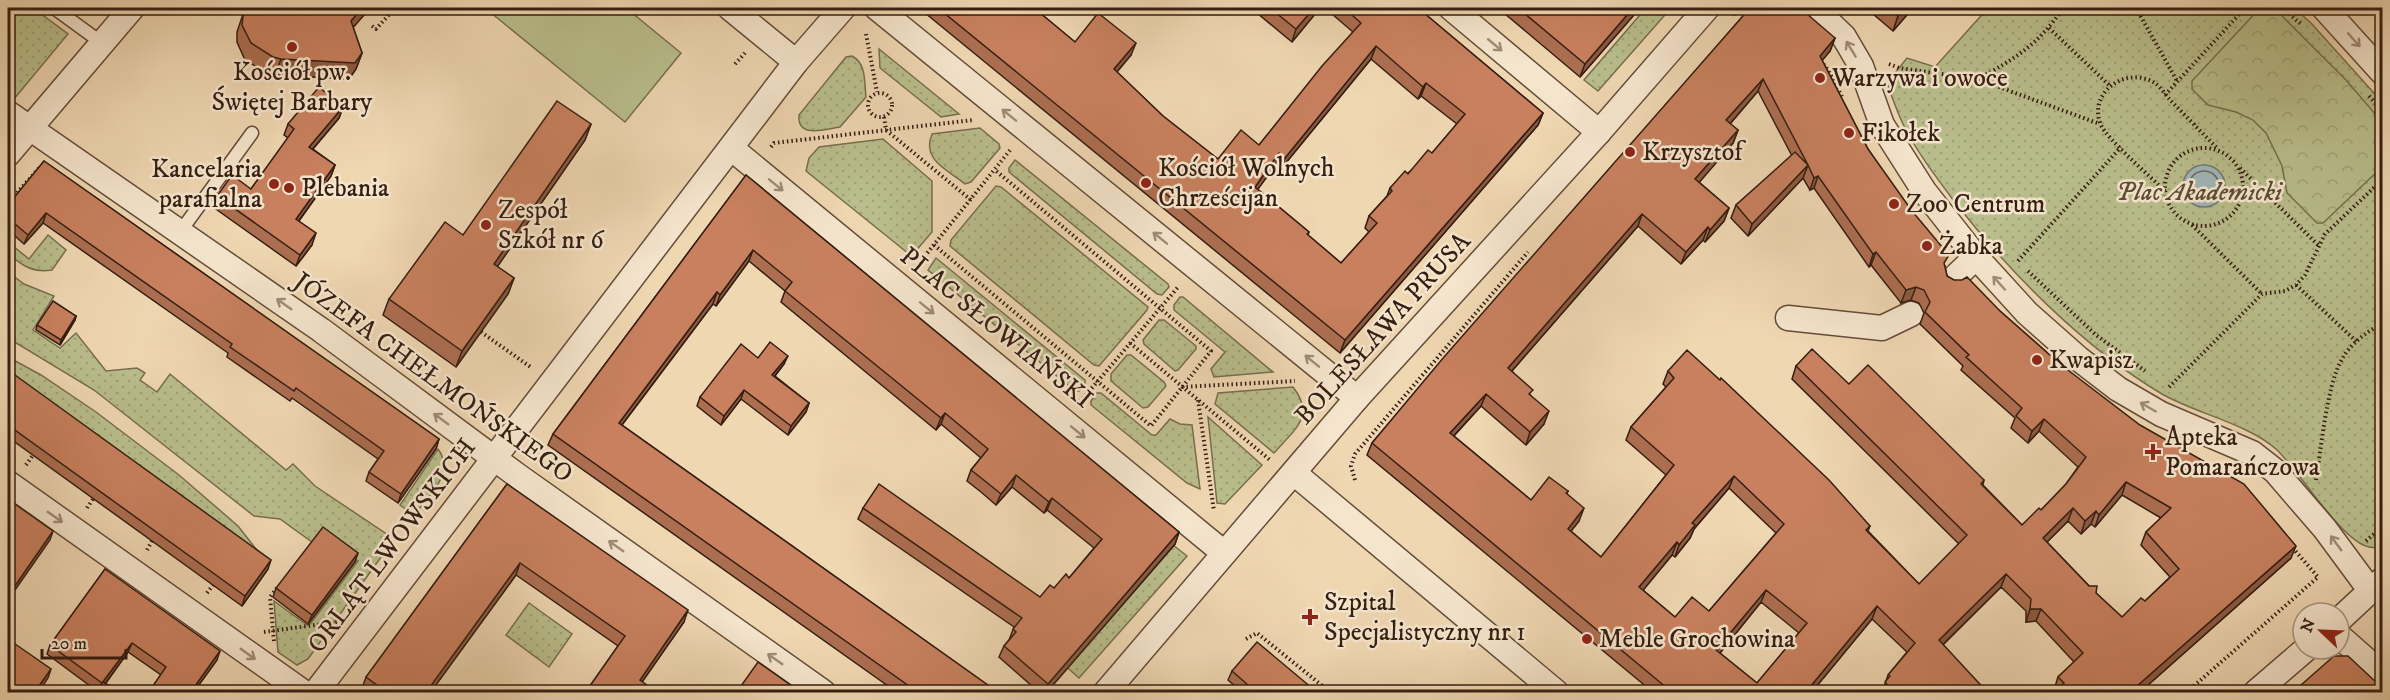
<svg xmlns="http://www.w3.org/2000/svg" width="2390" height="700" viewBox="0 0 2390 700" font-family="'IM FELL DW Pica',serif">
	<defs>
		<pattern id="grass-dots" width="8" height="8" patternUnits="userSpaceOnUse" patternTransform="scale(1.5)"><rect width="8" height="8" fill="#b9be8c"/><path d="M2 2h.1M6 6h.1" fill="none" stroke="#a0a378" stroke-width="1.8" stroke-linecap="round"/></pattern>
		<pattern id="forest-crowns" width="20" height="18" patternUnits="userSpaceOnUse" patternTransform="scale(1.5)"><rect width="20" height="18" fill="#b9be8c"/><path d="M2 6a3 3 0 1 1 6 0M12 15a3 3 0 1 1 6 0" fill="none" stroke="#a0a378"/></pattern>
	</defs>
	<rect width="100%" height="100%" fill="#efd7b2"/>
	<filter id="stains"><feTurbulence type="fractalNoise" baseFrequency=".00333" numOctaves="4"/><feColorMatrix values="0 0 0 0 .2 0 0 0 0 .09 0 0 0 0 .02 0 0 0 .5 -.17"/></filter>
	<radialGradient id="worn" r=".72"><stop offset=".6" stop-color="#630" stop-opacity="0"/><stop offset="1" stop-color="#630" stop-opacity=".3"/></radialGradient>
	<g fill="url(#grass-dots)" stroke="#776e4e" stroke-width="1.5">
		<polygon points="8,8 33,8 68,34 14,99 8,98"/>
		<polygon points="1646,8 1671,8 1598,91 1584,80"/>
		<path d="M1988 8H2294L2311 23 2382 102V547C2378 547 2373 548 2369 547 2342 542 2299 470 2276 449 2246 423 2197 414 2162 394 2083 347 2010 273 1954 201 1936 177 1917 152 1904 126 1897 112 1892 97 1887 83L1907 58 1935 67Z"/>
		<polygon points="879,49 959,114 941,117 880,68"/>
		<path d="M852 56C867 64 864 82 866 97L840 127C825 129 797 139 799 115L846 57Z"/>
		<path d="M980 128 999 144 1000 148 971 182 965 184C948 170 921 160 932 134Z"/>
		<polygon points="883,139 932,181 932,232 914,253 909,254 806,171 809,158 819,147"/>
		<polygon points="1015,160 1168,284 1169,287 1162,295 1157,294 1009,172 1009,168"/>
		<polygon points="996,186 1001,187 1148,307 1147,310 1099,366 1094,365 950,246 951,240"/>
		<path d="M48 235 66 250 52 270C33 273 22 266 8 253V242L29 259Z"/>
		<polygon points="936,258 1085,380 1085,384 1079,391 1075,391 928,270"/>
		<polygon points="8,272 24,284 54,296 33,330 60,348 76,333 106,371 137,368 145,373 140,380 157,392 170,374 286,470 293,464 315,486 394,539 308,659 297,665 278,652 274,601 307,625 310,624 358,561 320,533 312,542 280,519 254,516 94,390 8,338"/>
		<polygon points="1180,297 1183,297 1273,372 1214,377 1211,369 1225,352 1174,310 1174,305"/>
		<polygon points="1159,320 1164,320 1196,346 1196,349 1178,370 1175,371 1144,344 1143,340"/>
		<polygon points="1127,355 1131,355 1164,382 1166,386 1148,407 1143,408 1111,381 1111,374"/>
		<polygon points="8,357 41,375 96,412 179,475 238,526 256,549 263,563 8,378"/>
		<path d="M1293 387C1316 416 1294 430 1274 453L1215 404 1218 393Z"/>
		<polygon points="1097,393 1101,393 1152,435 1156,435 1170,419 1180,424 1192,425 1200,489 1187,483 1091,405 1091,401"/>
		<polygon points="1208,417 1262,465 1225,504 1217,503"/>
		<path d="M438 449C456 473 428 497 414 515L400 505Z"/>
		<polygon points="1168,541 1187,556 1079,678 1061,662"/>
		<polygon points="529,603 572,634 549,667 506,635"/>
	</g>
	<polygon fill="url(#forest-crowns)" stroke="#776e4e" stroke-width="1.5" points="2260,8 2274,8 2346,80 2382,122 2382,167 2323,223 2317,223 2287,193 2282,166 2266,133 2253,120 2236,112 2208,105 2192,89 2192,81"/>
	<polygon fill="#b9be8c" stroke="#776e4e" stroke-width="1.5" points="485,8 626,8 681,53 625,122"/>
	<circle fill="#a0b6b8" stroke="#757975" stroke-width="1.5" cx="2204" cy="186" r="21"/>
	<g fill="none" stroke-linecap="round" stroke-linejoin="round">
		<circle stroke="#6a6a64" stroke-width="1.5" cx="2204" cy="186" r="15"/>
		<defs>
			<g id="lane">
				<polyline points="54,8 102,43"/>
				<polyline points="180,232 252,133"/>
			</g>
			<g id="street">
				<polyline points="730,8 796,62"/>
				<polyline points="877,8 1357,398"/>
				<polyline points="1451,8 1599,132"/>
				<polyline points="1814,8 1844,37 1861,66 1882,125 1924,191 1976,257 2027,313 2079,359 2118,389 2161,414 2252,453 2275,471 2325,529 2370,590"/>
				<polyline points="2324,8 2382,72"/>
				<polyline points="8,113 321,330 518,476 823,692"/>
				<polyline points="731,148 1224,553"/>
				<polyline points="8,154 132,8"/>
				<polyline points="1953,279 1976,257"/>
				<polyline points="1788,318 1882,328 1911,314"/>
				<polyline points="1294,473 1556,692"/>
				<polyline points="8,483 303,692"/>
				<polyline points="2339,620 2381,581"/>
				<polyline points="2339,636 2382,674"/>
				<polyline points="316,692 796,62 843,8"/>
				<polyline points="1106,692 1357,398 1599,132 1707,8"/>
				<polyline points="2256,692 2306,649"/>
			</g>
		</defs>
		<use href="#lane" stroke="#644c39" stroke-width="15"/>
		<use href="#street" stroke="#644c39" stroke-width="27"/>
		<g stroke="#351e11" stroke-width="4" stroke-dasharray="1.5 3" stroke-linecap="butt">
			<polyline points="2136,8 2177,81"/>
			<polyline points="2282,8 2302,25"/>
			<polyline points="1733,15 1739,8"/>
			<polyline points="372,26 376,29 395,8"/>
			<polyline points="2049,28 2109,85"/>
			<polyline points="866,34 877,92"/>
			<polyline points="1818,57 1830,73 1842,97"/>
			<polyline points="735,64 745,53"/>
			<polyline points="1889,64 1899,68 1977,79 2100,124"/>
			<path d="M1978 79C2016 58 2038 45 2063 8"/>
			<circle cx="880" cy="105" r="12"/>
			<polyline points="2165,95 2245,8"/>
			<polyline points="2369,96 2382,111"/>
			<polyline points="884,117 886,130 971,200"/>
			<polyline points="771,147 774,143 973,120"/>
			<circle cx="2204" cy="187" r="39"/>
			<polyline points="2240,168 2318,245"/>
			<path d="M2165 191C2152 178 2106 138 2101 125 2087 93 2126 65 2155 83 2160 87 2166 95 2170 100 2186 116 2202 133 2218 149"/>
			<polyline points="8,203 40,167"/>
			<polyline points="2192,225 2262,294"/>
			<polyline points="934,245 1151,426 1211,351 995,170"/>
			<polyline points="2018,261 2121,147"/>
			<polyline points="916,267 1011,149"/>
			<polyline points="2028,271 2096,335 2145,371"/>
			<polyline points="2296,285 2357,342"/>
			<polyline points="481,332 532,368"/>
			<polyline points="1130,343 1270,460"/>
			<polyline points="1182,387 1295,381"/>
			<polyline points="2169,387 2262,294 2285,291 2296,285 2305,275 2325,234 2382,180"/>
			<polyline points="1198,400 1214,511"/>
			<polyline points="1080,402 1179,286"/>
			<polyline points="26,465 33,455"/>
			<polyline points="1355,480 1351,466 1355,454 1528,252"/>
			<path d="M2316 480C2321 449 2327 386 2341 361 2349 345 2367 331 2382 324"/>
			<polyline points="87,508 93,499"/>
			<polyline points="2366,541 2382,527"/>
			<polyline points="147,550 152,541"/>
			<polyline points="207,593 213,585"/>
			<polyline points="264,632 337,622"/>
			<polyline points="1246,639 1257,633 1330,692"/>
			<polyline points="274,641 270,597 277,588"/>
			<polyline points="2187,692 2318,577 2291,546"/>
		</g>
		<use href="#lane" stroke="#f5e5cd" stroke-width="12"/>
		<use href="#street" stroke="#f5e5cd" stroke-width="24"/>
	</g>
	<g fill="#ac6e51" stroke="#351e11" stroke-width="1.5" fill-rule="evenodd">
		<polygon points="241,8 370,8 353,27 362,53 356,69 349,79 275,75 267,73 245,60 237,42 237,32 244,11"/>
		<path d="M919 8H1034L1075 42 1131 55 1117 72 1163 116 1218 159 1259 145 1353 32 1325 8H1418L1543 113 1538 125 1340 353ZM1371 59 1418 99 1421 96 1457 124 1432 153 1390 188 1387 196 1369 216 1365 228 1369 232 1341 263 1308 235 1309 232 1257 189 1275 166 1280 170Z"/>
		<polygon points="1251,8 1320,8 1292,42"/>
		<polygon points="1498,8 1640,8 1580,77"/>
		<path d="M1750 8 1835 38 1830 51 1822 60 1868 149 1945 266 1947 276 2000 311 2060 364 2291 558 2139 693H2053L2055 691 2054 690 2058 677 2074 662 2036 621 2026 622V611L2001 587 1943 645 1988 693H1882L1888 675 1907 652 1872 619 1811 693H1654L1367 455 1372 443ZM1758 91 1792 156 1736 205 1731 218 1748 236 1803 178 1810 190 1814 188 1869 267 1871 265 1901 303 1911 300 1919 303 1924 313 1920 324 1963 366 1961 370 2015 418 2011 428 2028 443 2039 431 2078 467 2066 484 2041 510 2022 525 1983 485 1984 480 1849 384 1796 366 1792 379 1959 544 1919 584 1868 531 1870 526 1668 371 1663 384 1666 387 1631 427 1626 440 1666 475 1601 557 1571 531 1579 521 1567 494 1568 491 1531 500 1454 436 1481 406 1526 445 1544 424 1531 396 1512 371 1638 226 1681 264 1703 240 1705 242 1724 221 1729 208 1699 182 1733 143 1738 130 1730 124ZM1729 488 1776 533 1709 611 1675 617 1643 590 1672 555 1675 557 1690 538 1694 529ZM2122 495 2161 518 2146 532 2141 545 2170 577 2145 601 2122 617 2096 593 2047 542 2068 521 2081 534 2091 524 2095 527ZM1761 602 1799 633 1757 683 1720 653Z"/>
		<polygon points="1866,8 1913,8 1893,31"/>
		<polygon points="2372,8 2382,8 2382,18"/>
		<polygon points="343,107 339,118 313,149 335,165 331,176 299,221 312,245 296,266 213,207 217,196 251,189 288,138 284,135 288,124"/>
		<polygon points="591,124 585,140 497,267 514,278 508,294 456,367 383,315 389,299"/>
		<polygon points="44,161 439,439 436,449 398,503 366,481 369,472 378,459 292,398 290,401 227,357 228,353 43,223 24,244 8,230 8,205"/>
		<polygon points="746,175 1179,532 1175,544 1046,693 1040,693 999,657 1004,646 1009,640 1014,627 858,519 863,508 1040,597 1069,578 1094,548 1047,510 1044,513 1012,487 996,505 981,492 967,481 971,470 981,458 941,424 936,430 781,302 785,291 749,261 716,306 713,304 622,425 999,693 898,693 548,445 553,434"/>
		<polygon points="76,316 75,320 60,345 36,330 37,325"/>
		<polygon points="758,358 784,364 775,376 809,403 806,412 788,435 741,399 721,425 697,406 700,397"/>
		<polygon points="8,370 268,569 242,606 8,437"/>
		<polygon points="507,484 684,622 642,682 585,693 618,646 516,575 435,686 445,693 368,693 362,688 366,677"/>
		<polygon points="355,562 308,624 273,597 276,588"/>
		<polygon points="105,569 217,660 193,693 148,693 161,675 128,652 106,683 97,691 47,654 50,645"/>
		<polygon points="1232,671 1312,688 1310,693 1241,693 1242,692 1228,680"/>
	</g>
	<g fill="#8c5a42" stroke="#351e11" stroke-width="1.5">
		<polygon points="362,8 370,8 345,37 351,21"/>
		<polygon points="1314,8 1320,8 1292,42 1296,29"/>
		<polygon points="1633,8 1640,8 1580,77 1585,64"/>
		<polygon points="1905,8 1913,8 1893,31 1898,16"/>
		<polygon points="1835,38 1830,51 1815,69 1820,56"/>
		<polygon points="1136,43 1131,55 1109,81 1114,69"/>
		<polygon points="1376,46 1371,59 1280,170 1285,158"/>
		<polygon points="362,53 356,69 349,79 275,75 281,59"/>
		<polygon points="1763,79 1758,91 1722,133 1726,120"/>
		<polygon points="1426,83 1421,96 1418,99 1423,87"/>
		<polygon points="343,107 339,118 305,158 309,147"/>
		<polygon points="1543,113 1538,125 1340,353 1345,340"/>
		<polygon points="591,124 585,140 488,280 494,264"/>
		<polygon points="1738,130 1733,143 1691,192 1695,179"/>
		<polygon points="1279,153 1275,166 1250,200 1255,187"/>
		<polygon points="335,165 331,176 292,230 296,219"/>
		<polygon points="1808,165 1803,178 1748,236 1752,224"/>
		<polygon points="1818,176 1814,188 1810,190 1814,178"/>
		<polygon points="1729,208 1724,221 1705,242 1710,230"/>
		<polygon points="46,213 43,223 24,244 28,235"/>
		<polygon points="1642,214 1638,226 1503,381 1508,368"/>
		<polygon points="1708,227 1703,240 1681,264 1686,252"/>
		<polygon points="316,233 312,245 296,266 300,255"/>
		<polygon points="753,250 749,261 716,306 720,295"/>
		<polygon points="1876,252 1871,265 1869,267 1873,254"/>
		<polygon points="514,278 508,294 456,367 462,351"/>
		<polygon points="1916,287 1911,300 1901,303 1906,290"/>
		<polygon points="717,292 713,304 615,434 619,423"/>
		<polygon points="76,316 75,320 60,345 61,340"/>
		<polygon points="788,356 784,364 769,383 772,375"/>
		<polygon points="744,390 741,399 721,425 724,416"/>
		<polygon points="1486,394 1481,406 1445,445 1450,433"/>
		<polygon points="809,403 806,412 788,435 791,426"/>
		<polygon points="1549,411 1544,424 1526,445 1530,432"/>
		<polygon points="945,413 941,424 936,430 941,418"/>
		<polygon points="2044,419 2039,431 2028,443 2032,431"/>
		<polygon points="439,439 436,449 398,503 401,494"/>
		<polygon points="1016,475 1012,487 996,505 1001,494"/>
		<polygon points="1734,476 1729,488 1694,529 1690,538 1675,557 1679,545 1692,523"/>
		<polygon points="2126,482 2122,495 2095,527 2099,515"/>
		<polygon points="1052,498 1047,510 1044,513 1049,502"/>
		<polygon points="1584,508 1579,521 1563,541 1568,529"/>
		<polygon points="2073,508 2068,521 2038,551 2043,538"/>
		<polygon points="2096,511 2091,524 2081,534 2085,521"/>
		<polygon points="53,531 50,540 8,600 10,593"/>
		<polygon points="1179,532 1175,544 1046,693 1045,693 1048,684"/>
		<polygon points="1677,542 1672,555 1635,600 1639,587"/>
		<polygon points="2296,546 2291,558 2139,693 2129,693"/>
		<polygon points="358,553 355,562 308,624 312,615"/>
		<polygon points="271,560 268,569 242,606 245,596"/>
		<polygon points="520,563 516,575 430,693 432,684"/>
		<polygon points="2006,574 2001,587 1934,653 1939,640"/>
		<polygon points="1766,590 1761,602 1712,663 1716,650"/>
		<polygon points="1877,606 1872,619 1811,693 1805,693"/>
		<polygon points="2030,609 2041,609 2036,621 2026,622"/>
		<polygon points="688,610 684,622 635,692 640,680"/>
		<polygon points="132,643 128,652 99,692 102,683"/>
		<polygon points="220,651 217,660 193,693 190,693"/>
		<polygon points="51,669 48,678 38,693 34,693"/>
		<polygon points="2378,684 2375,693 2368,693"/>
	</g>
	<g fill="#c8805e" stroke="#351e11" stroke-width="1.5" fill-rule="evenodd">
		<polygon points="246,8 362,8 351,21 362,53 355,63 281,59 273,57 251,43 242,25 243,16"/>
		<path d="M938 8H1034L1075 42 1098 13 1136 43 1114 69 1163 116 1218 159 1241 130 1259 145 1322 66 1361 23 1344 8H1418L1543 113 1345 340ZM1376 46 1423 87 1426 83 1465 114 1432 153 1428 150 1408 174 1405 171 1390 188 1392 191 1369 216 1377 223 1341 263 1307 234 1309 232 1255 187 1279 153 1285 158Z"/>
		<polygon points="1270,8 1314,8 1296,29"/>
		<polygon points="1518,8 1633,8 1585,64"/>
		<path d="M1750 8H1800L1835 38 1820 56 1868 149 1912 211 1949 255 1944 263 1947 276 1954 280H1962L1967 277 2000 311 2060 364 2140 425 2244 484 2296 546 2129 693H2053L2064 683 2058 677 2083 653 2041 609H2030L2031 599 2006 574 1939 640 1988 693H1890L1892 690 1885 682 1890 676 1888 675 1915 643 1877 606 1805 693H1673L1372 443 1444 357ZM1763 79 1808 165 1795 152 1736 205 1752 224 1808 165 1814 178 1818 176 1873 254 1876 252 1906 290 1916 287 1924 290 1930 302 1925 312 1969 355 1966 357 2022 408 2016 416 2032 431 2044 419 2086 457 2066 484 2041 510 2039 508 2022 525 1981 484 1984 480 1868 365 1849 384 1812 349 1796 366 1967 535 1919 584 1866 530 1870 526 1829 480 1721 378 1720 380 1687 350 1668 371 1674 378 1631 427 1674 465 1601 557 1568 529 1584 508 1566 493 1568 491 1549 477 1531 500 1450 433 1486 394 1530 432 1549 411 1529 394 1533 390 1508 368 1642 214 1686 252 1708 227 1710 230 1729 208 1695 179 1738 130 1726 120ZM1734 476 1784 524 1709 611 1692 597 1675 617 1639 587 1677 542 1679 545 1695 525 1692 523ZM2126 482 2171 508 2146 532 2179 569 2145 601 2141 598 2122 617 2096 593 2097 586H2089L2043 538 2073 508 2085 521 2096 511 2099 515ZM1766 590 1807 623 1757 683 1716 650Z"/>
		<polygon points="1889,8 1905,8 1898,16"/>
		<polygon points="319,87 343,107 309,147 335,165 296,219 316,233 300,255 217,196 232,175 251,189 294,129 288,124"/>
		<polygon points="557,101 591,124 494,264 514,278 462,351 389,299 445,222 463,235"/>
		<polygon points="44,161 439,439 401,494 369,472 384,451 296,388 294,391 230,347 232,344 46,213 28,235 8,218 8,205"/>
		<polygon points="746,175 1179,532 1048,684 1004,646 1016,632 1013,629 1022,618 863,508 879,484 1040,597 1050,585 1054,588 1066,574 1069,578 1102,539 1052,498 1049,502 1016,475 1001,494 985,481 971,470 988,449 945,413 941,418 785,291 792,282 753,250 720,295 717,292 619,423 999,693 919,693 553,434"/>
		<polygon points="53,301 76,316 61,340 37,325"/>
		<polygon points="770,342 788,356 772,375 809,403 791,426 744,390 724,416 700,397 741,344 758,358"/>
		<polygon points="8,370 271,560 245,596 8,425"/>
		<polygon points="507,484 688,610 640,680 658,693 585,693 625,636 520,563 432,684 445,693 388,693 366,677"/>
		<polygon points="8,499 53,531 10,593 12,595 8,601"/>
		<polygon points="323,527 358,553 312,615 276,588"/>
		<polygon points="105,569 220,651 190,693 148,693 166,667 132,643 102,683 50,645"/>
		<polygon points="8,610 12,613 8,619"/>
		<polygon points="8,639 51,669 34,693 8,693"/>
		<polygon points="1257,642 1312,688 1308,693 1241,693 1248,685 1232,671"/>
		<polygon points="2334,656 2348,656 2378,684 2368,693 2292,693"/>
		<polygon points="758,662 802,693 736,693"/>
		<polygon points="103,682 122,693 95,693"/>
	</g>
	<defs><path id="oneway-shaft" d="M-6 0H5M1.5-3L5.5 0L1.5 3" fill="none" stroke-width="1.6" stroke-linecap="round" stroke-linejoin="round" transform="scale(1.5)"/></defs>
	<g stroke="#9f8b78">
		<use href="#oneway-shaft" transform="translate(2354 40) rotate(48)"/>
		<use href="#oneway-shaft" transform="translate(1495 45) rotate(40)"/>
		<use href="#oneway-shaft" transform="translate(1851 49) rotate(-121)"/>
		<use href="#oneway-shaft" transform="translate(1009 115) rotate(-141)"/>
		<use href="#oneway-shaft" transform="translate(776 185) rotate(39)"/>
		<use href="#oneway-shaft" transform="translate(1160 238) rotate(-141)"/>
		<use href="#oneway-shaft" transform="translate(1999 283) rotate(-132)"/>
		<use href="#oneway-shaft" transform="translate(284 304) rotate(-145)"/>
		<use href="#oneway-shaft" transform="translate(927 308) rotate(39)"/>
		<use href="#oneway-shaft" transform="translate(1312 361) rotate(-141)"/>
		<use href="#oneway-shaft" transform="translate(2148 407) rotate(-150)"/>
		<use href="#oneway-shaft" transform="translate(441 419) rotate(-144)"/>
		<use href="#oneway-shaft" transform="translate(1078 432) rotate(39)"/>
		<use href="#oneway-shaft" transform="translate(55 517) rotate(35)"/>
		<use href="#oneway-shaft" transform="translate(2336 543) rotate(-126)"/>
		<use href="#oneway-shaft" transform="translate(616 546) rotate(-145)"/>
		<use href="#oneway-shaft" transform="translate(248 654) rotate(36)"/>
		<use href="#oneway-shaft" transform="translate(775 659) rotate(-145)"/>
	</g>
	<g fill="#8f2418" stroke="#f5e5cd" stroke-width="2">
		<circle cx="292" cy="47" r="6"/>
		<circle cx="1820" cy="78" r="6"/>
		<circle cx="1849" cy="133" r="6"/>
		<circle cx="1630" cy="152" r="6"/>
		<circle cx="1146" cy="183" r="6"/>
		<circle cx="274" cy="184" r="6"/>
		<circle cx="289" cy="188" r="6"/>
		<circle cx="1894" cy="204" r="6"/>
		<circle cx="486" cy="225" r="6"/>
		<circle cx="1927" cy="246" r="6"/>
		<circle cx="2037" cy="360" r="6"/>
		<path d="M2150 443h6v6h6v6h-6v6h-6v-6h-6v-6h6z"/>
		<path d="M1307 608h6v6h6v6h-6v6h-6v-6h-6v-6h6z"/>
		<circle cx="1587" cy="639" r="6"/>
	</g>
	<g text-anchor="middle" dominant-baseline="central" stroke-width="5" stroke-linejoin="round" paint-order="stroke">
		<g font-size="26" fill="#351e11" stroke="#f5e5cd" text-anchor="start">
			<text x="292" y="72" text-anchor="middle">Kościół pw.<tspan x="292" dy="30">Świętej Barbary</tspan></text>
			<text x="1832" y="78">Warzywa i owoce</text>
			<text x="1861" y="133">Fikołek</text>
			<text x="1642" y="152">Krzysztof</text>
			<text x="1158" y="168">Kościół Wolnych<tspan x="1158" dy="30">Chrześcijan</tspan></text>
			<text x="262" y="169" text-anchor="end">Kancelaria<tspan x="262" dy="30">parafialna</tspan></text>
			<text x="301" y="188">Plebania</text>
			<text x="1906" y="204">Zoo Centrum</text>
			<text x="498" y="210">Zespół<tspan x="498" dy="30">Szkół nr 6</tspan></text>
			<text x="1939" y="246">Żabka</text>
			<text x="2049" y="360">Kwapisz</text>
			<text x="2165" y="437">Apteka<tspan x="2165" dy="30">Pomarańczowa</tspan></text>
			<text x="1324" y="602">Szpital<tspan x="1324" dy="30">Specjalistyczny nr 1</tspan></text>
			<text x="1599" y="639">Meble Grochowina</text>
		</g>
		<g font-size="26" font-style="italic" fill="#5d4e36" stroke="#f5e5cd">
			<text x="2199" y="192">Plac Akademicki</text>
		</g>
		<g font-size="26" fill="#351e11" stroke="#f5e5cd">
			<text transform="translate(996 328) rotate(39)">PLAC SŁOWIAŃSKI</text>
			<text transform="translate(1383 329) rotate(-48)">BOLESŁAWA PRUSA</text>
			<text transform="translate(433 378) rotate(36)">JÓZEFA CHEŁMOŃSKIEGO</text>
			<text transform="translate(392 546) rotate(-53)">ORLĄT LWOWSKICH</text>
		</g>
	</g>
	<rect width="2390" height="700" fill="none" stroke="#efd7b2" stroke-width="30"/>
	<rect x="9" y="9" width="2372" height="682" fill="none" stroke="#351e11" stroke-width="3"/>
	<rect x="15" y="15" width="2360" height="670" fill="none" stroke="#351e11" stroke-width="1.5"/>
	<g transform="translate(2321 631) rotate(293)"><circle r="28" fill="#f5e5cd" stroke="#a89582" stroke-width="1.5"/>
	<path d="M0-4.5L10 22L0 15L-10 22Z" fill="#8f2418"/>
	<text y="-9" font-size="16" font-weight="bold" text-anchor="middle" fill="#351e11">N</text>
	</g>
	<path d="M42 649v9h84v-9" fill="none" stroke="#351e11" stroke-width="3"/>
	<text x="51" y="649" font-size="18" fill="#351e11" stroke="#f5e5cd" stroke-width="4.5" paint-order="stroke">20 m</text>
	<rect width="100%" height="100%" filter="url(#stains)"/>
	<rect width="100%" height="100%" fill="url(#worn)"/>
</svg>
